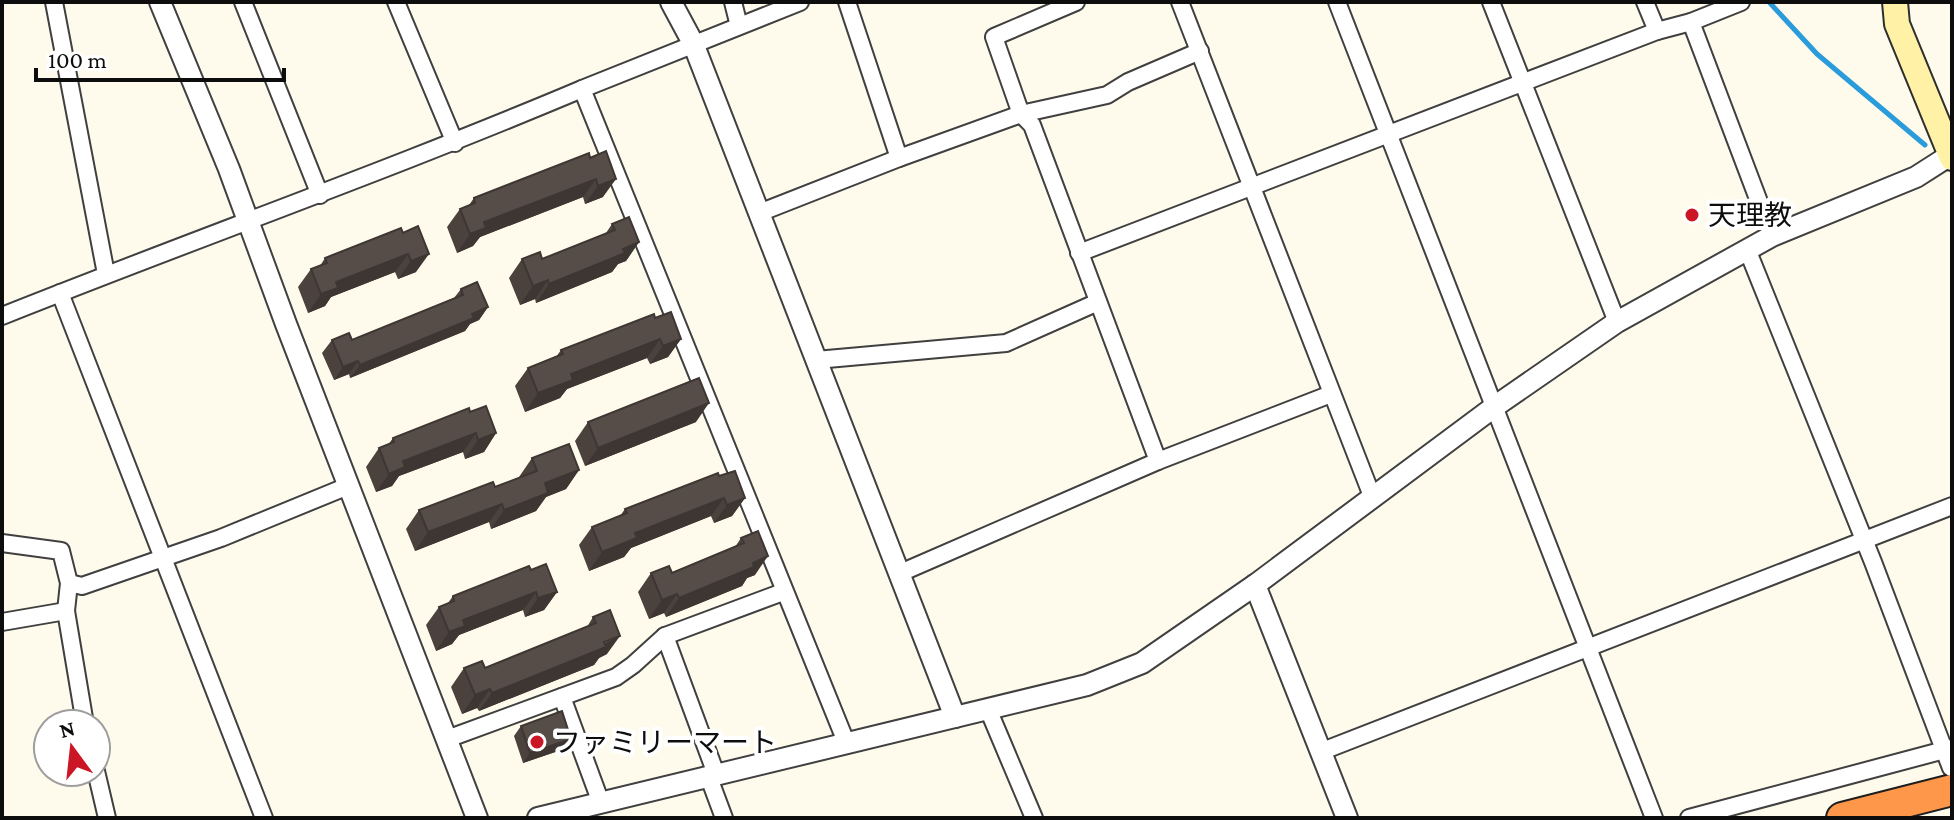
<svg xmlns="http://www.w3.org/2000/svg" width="1954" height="820" viewBox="0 0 1954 820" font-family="'Crimson Pro','Noto Sans JP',serif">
	<rect width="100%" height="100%" fill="#fffbec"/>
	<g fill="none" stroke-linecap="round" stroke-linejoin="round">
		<polyline stroke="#2a9bdb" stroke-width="5" points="1769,2 1817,54 1925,145"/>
		<defs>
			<g id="minor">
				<polyline points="54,2 106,274"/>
				<polyline points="243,2 320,195"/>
				<polyline points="396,2 455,143"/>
				<polyline points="733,2 739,26"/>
				<polyline points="847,2 899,158"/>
				<polyline points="1076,2 994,37 1021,114 1032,125 1158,461"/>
				<polyline points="1180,2 1372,496"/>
				<polyline points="1337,2 1654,818"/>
				<polyline points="1491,2 1617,322"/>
				<polyline points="1645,2 1657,31"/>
				<polyline points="1691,22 1772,236"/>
				<polyline points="582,89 800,2"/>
				<polyline points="759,213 899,158 1021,114 1107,95 1128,82 1200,51"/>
				<polyline points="1747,249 1873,562 1951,768"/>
				<polyline points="1079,253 1657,31 1691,22 1741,2"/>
				<polyline points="60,293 264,818"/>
				<path d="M2 316C195 239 390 170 582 89L846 742"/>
				<polyline points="816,360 1006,343 1098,302"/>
				<polyline points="2,543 61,551 69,583 66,611 85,724"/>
				<polyline points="898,574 1158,461 1331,394"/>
				<polyline points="69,583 82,586 221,538 348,486"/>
				<polyline points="2,622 66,611"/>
				<polyline points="665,636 716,774"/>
				<polyline points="562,697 601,803"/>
				<polyline points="988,709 1034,818"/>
				<polyline points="447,739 616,677 633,665 665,636 783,592"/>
				<polyline points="1320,752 1952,506"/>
				<polyline points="96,771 107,818"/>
				<polyline points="708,775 724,818"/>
				<polyline points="1689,818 1952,748"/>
			</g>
			<g id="tertiary">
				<polyline points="160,2 229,169 286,324 477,818"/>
				<polyline points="671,2 693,43 955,717"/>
				<polyline points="1255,585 1347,818"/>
				<polyline points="538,818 1087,685 1142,663 1255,585 1494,407 1617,322 1772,236 1916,177 1952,154"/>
			</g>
			<polyline id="secondary" points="1895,2 1897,24 1952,158"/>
			<polyline id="motorway" points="1842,818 1952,790"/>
		</defs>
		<use href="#minor" stroke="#404040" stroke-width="20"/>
		<use href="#tertiary" stroke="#404040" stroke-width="24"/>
		<use href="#secondary" stroke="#2f2f2f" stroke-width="28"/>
		<use href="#motorway" stroke="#1e1e1e" stroke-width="34"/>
		<use href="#minor" stroke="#fff" stroke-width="16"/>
		<use href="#tertiary" stroke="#fff" stroke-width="20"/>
		<use href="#secondary" stroke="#fff2a7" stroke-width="24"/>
		<use href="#motorway" stroke="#ff974a" stroke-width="30"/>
	</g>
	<g fill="#4b423e">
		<polygon points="589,153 603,197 585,204 583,197 480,237 473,246 457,253 447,227 460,209 469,205 474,198"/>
		<polygon points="612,224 639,242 626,261 618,264 612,272 536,303 535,299 520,305 509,278 522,259 542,259 606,233"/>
		<polygon points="401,228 416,272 398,279 395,272 331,297 325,306 308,313 298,287 311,269 320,266 325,258"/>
		<polygon points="461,289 488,307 479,320 470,324 465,331 350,378 349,374 334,380 322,353 332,340 352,340 454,298"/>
		<polygon points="655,318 681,339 668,357 650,364 647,358 567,389 560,398 525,412 515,386 528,368 556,357 561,350"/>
		<polygon points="470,412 496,433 484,452 465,459 463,452 399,476 392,486 376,492 366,467 379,448 388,445 393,438"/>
		<polygon points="588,422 696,422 585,466 575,441"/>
		<polygon points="532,458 579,470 566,489 546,497 536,511 491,529 489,522 415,551 406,529 419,510 495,487 519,478 519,477"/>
		<polygon points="719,476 745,498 732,516 714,523 711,516 631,548 624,557 589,571 579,545 592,527 620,516 625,509"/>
		<polygon points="741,538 755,575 747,578 742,586 666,617 664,613 649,619 638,592 651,573 672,573 735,547"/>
		<polygon points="531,570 557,592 544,610 525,617 523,610 459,635 452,644 436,651 426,625 439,607 448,603 453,596"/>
		<polygon points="593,617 607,654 599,658 594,665 479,711 477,708 462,714 451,687 464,668 485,668 587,627"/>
		<polygon points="521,726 571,739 564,749 523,763 514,736"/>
	</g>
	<g fill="#3d3632">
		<polygon points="596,179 583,197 480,237 473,246 457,253 470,234 484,222"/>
		<polygon points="616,179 603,197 585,204 598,186"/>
		<polygon points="639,242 626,261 618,264 612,272 536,303 549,284 623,249"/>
		<polygon points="408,254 395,272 331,297 325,306 308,313 321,294 336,282"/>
		<polygon points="429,254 416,272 398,279 411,261"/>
		<polygon points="548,280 535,299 520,305 533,286"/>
		<polygon points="488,307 479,320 470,324 465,331 350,378 360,365"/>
		<polygon points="660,339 647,358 567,389 560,398 525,412 538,393 571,374"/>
		<polygon points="681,339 668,357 650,364 663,346"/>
		<polygon points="358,361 349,374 334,380 343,367"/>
		<polygon points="709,403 696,422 585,466 598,448"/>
		<polygon points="476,433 463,452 399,476 392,486 376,492 389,474 403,461"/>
		<polygon points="496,433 484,452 465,459 478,440"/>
		<polygon points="579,470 566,489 546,497 536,511 491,529 504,510 545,483"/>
		<polygon points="724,498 711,516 631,548 624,557 589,571 602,552 635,533"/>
		<polygon points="745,498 732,516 714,523 727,505"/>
		<polygon points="502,504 489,522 415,551 428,532"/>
		<polygon points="768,556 755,575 747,578 742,586 666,617 679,598"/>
		<polygon points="536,592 523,610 459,635 452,644 436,651 449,632 463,620"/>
		<polygon points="557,592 544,610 525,617 538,598"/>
		<polygon points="677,594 664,613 649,619 662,600"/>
		<polygon points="620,636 607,654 599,658 594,665 479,711 492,693"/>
		<polygon points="490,689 477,708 462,714 475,695"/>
		<polygon points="571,739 564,749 523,763 530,753"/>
	</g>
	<g fill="#574d48" stroke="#3d3632" stroke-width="2">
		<polygon points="606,151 616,179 598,186 596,179 484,222 486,228 470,234 460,209 475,203 474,198 589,153 590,158"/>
		<polygon points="629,217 639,242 623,249 625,253 549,284 548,280 533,286 522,259 540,252 542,259 615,230 612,224"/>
		<polygon points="418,226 429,254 411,261 408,254 336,282 338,288 321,294 311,269 327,263 325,258 401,228 403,233"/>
		<polygon points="477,282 488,307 472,314 474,318 360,365 358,361 343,367 332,340 349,333 352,340 463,295 461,289"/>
		<polygon points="671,312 681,339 663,346 660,339 571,374 573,380 538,393 528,368 563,354 561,350 654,314 655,318"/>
		<polygon points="699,378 709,403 598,448 588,422"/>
		<polygon points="486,406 496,433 478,440 476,433 403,461 405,467 389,474 379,448 394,442 393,438 469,408 470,412"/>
		<polygon points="569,444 579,470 545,483 548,493 504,510 502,504 428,532 419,510 493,482 495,487 537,471 532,458"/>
		<polygon points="735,471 745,498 727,505 724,498 635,533 637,538 602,552 592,527 627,513 625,509 718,473 719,476"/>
		<polygon points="758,531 768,556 753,563 754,567 679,598 677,594 662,600 651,573 669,566 672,573 744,543 741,538"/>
		<polygon points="546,564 557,592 538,598 536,592 463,620 465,626 449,632 439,607 454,601 453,596 529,566 531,570"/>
		<polygon points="610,610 620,636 604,642 606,647 492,693 490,689 475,695 464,668 482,661 485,668 596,623 593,617"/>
		<polygon points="562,711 571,739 530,753 521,726"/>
	</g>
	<g fill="#cb1625" stroke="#fff" stroke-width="3">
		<circle cx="1692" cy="215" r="8"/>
		<circle cx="537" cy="742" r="8"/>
	</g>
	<g text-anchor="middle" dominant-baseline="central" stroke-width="8" stroke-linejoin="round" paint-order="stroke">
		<g font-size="28" fill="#0d0d0d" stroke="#fff" text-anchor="start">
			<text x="1708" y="215">天理教</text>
			<text x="553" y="742">ファミリーマート</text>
		</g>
	</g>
	<rect width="1954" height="820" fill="none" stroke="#0d0d0d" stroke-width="8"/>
	<g transform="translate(72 748) rotate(345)"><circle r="38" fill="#ffffff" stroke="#9e9e9e" stroke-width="2"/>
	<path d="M0-6L14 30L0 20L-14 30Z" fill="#cb1625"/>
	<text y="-12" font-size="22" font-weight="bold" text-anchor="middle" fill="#0d0d0d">N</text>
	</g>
	<path d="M36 68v12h248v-12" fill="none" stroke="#0d0d0d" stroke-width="4"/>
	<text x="48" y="68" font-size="24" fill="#0d0d0d" stroke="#ffffff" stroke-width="6" paint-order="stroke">100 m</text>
</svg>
